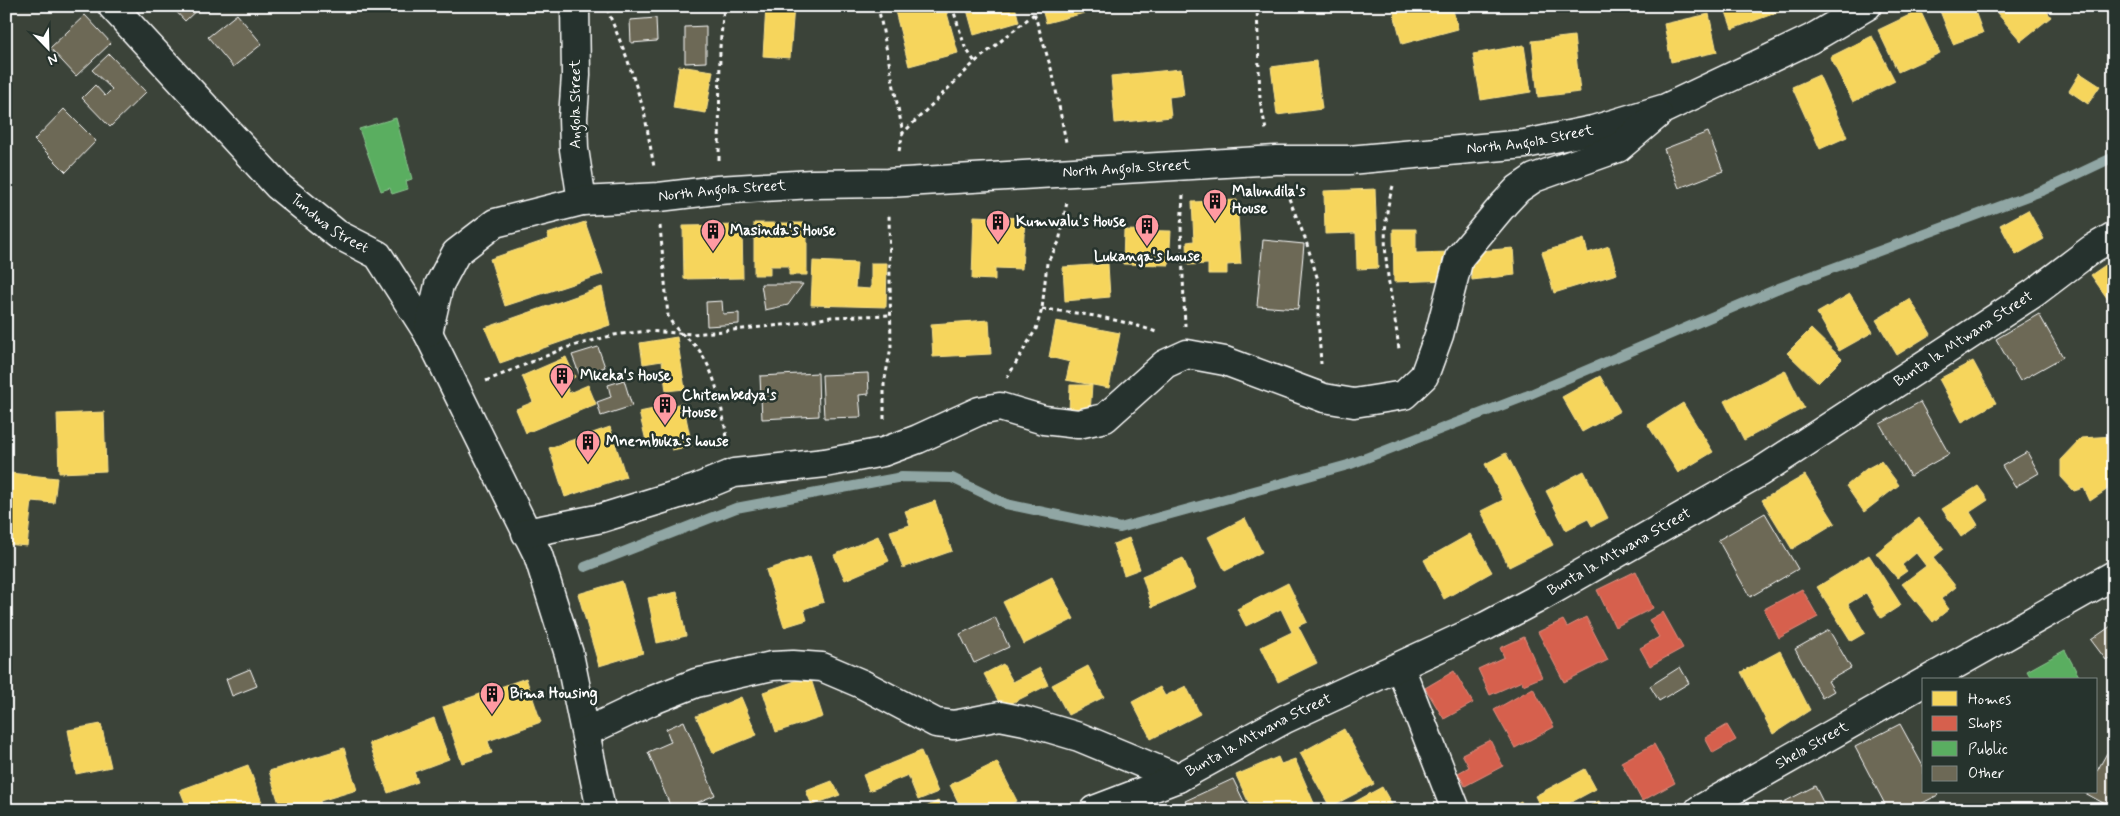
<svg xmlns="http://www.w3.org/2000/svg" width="2120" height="816" viewBox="0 0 2120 816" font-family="Mynerve,sans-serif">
	<rect width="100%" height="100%" fill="#3b4339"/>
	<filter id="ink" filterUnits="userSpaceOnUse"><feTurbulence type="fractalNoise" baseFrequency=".02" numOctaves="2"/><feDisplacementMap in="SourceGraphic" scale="10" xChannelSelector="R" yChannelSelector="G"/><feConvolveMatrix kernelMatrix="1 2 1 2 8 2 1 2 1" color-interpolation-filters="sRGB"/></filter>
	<g filter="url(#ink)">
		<g fill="#f6d55c" stroke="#f9e28d">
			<polygon points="766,6 794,6 790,58 763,56"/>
			<polygon points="945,6 958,53 909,66 894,7"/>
			<polygon points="966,6 1015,6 1019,22 974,35"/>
			<polygon points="1041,6 1091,6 1092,11 1046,23"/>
			<polygon points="1392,6 1452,6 1458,29 1402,44"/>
			<polygon points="1724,6 1779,6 1781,11 1732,29"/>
			<polygon points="1938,6 1973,6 1983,33 1953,44"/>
			<polygon points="2005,6 2016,6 2020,11 2027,6 2043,6 2051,17 2021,41 1997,13"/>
			<polygon points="1920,10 1940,53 1898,72 1878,30"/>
			<polygon points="1709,14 1717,52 1671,62 1664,24"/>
			<polygon points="1574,36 1580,92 1538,97 1532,41"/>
			<polygon points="1872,36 1895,81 1853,102 1830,57"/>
			<polygon points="1524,45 1531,92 1481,100 1473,54"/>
			<polygon points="1316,61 1322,109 1277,115 1271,67"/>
			<polygon points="679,66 713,71 706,113 673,108"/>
			<polygon points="1181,69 1184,95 1169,97 1171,117 1115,123 1111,76"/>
			<polygon points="2080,73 2100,86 2088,104 2069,91"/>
			<polygon points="1819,75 1847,137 1820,149 1792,87"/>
			<polygon points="1375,189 1378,268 1357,269 1356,233 1325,234 1324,191"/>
			<polygon points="1237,200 1241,264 1227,265 1227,274 1208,274 1208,264 1188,265 1187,242 1194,241 1192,202"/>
			<polygon points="2028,210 2044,239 2016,255 2000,225"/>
			<polygon points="974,216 1025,218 1022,269 995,268 995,280 972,279"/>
			<polygon points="585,222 603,274 505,306 490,259 549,239 547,234"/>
			<polygon points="754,223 807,223 807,275 789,275 789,266 770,266 770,275 754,275"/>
			<polygon points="742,225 743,278 684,279 683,226"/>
			<polygon points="1393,229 1416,229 1416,253 1449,252 1450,280 1394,282"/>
			<polygon points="1124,230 1171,231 1169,265 1123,264"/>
			<polygon points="1584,239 1588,253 1609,246 1617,274 1554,293 1542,252"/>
			<polygon points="1513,248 1515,275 1472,280 1469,252"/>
			<polygon points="2114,259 2114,308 2091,275"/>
			<polygon points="813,261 857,263 855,288 871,289 871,263 887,263 886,307 811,305"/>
			<polygon points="1108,264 1110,297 1065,301 1063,267"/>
			<polygon points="602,287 610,325 500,363 485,328"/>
			<polygon points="1850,294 1873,332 1839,351 1817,313"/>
			<polygon points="1910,299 1931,334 1897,355 1876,320"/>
			<polygon points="989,320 991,354 933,357 931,324"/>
			<polygon points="1056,321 1120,333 1109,388 1066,380 1070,362 1049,357"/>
			<polygon points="1811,329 1842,359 1818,383 1787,353"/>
			<polygon points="677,337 685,389 666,391 662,361 643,364 640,343"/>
			<polygon points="566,357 575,377 565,382 569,393 588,385 596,404 526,433 516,409 533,402 522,376"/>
			<polygon points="1973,361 1996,403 1962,422 1939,379"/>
			<polygon points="1785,370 1804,408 1744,440 1724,401"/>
			<polygon points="1600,376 1620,411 1582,432 1562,397"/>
			<polygon points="1070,385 1092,385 1090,413 1069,413"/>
			<polygon points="683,403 692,446 672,450 670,440 647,445 639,412"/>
			<polygon points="1683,403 1713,452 1678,473 1648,425"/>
			<polygon points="104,412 106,471 59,473 57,414"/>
			<polygon points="610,427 626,477 565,497 549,448"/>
			<polygon points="2114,436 2114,485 2090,501 2084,488 2074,491 2061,477 2061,459 2081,438"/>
			<polygon points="1506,453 1553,545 1509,567 1481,511 1503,500 1485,464"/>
			<polygon points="1881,461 1899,485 1864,512 1846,486 1866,469"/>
			<polygon points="1584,471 1608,518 1592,526 1588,519 1566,530 1546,491"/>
			<polygon points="10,473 57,478 54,503 32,501 27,546 6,544 6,508"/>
			<polygon points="1805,475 1835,523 1792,549 1762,500"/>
			<polygon points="1978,486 1988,500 1970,512 1978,525 1961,537 1942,509"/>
			<polygon points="935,501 952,551 903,568 890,531 910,525 905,511"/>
			<polygon points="1245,518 1262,552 1225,571 1208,537"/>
			<polygon points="1919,518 1944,549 1933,558 1956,587 1941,599 1949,609 1933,622 1902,584 1926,566 1916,553 1902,565 1907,571 1897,578 1876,553"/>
			<polygon points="1470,534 1492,572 1444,599 1424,560"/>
			<polygon points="878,536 889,561 845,580 834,555"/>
			<polygon points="1129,538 1140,569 1124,575 1113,544"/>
			<polygon points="1869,555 1901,605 1881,618 1866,593 1848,604 1865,633 1851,641 1817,587"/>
			<polygon points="810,556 824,602 804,609 807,620 784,627 766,570"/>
			<polygon points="1183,558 1196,588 1152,607 1142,576"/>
			<polygon points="1052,577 1074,619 1024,644 1003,602"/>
			<polygon points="622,581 643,653 599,666 578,594"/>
			<polygon points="1288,583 1307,622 1298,626 1317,663 1278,682 1261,647 1292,632 1281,609 1246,626 1237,609"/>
			<polygon points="677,592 686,636 657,643 648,598"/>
			<polygon points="1780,651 1810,710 1773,734 1741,672"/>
			<polygon points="1003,664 1013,682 1040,668 1048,685 1002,708 984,674"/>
			<polygon points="1088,666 1104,697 1068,715 1052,685"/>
			<polygon points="810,676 823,717 776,732 763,692"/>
			<polygon points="526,678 541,722 488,741 492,753 462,763 443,707"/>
			<polygon points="1186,686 1200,714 1151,739 1132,702 1160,687 1165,696"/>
			<polygon points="741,697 757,735 713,753 696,716"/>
			<polygon points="434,718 449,759 414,772 418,782 388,793 369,743"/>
			<polygon points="101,724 111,767 76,774 68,730"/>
			<polygon points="1344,729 1374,784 1330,807 1300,753"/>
			<polygon points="344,748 357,790 320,801 322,810 281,810 269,771"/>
			<polygon points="921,751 938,792 918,800 908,775 869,791 863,775"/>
			<polygon points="1278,757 1281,764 1295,759 1317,810 1252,810 1236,775"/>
			<polygon points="997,762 1017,801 999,810 962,810 950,785"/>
			<polygon points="248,765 263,805 249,810 188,810 180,790"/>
			<polygon points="1585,769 1596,789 1566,805 1569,810 1542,810 1535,796"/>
			<polygon points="832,781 840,795 812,805 806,791"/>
			<polygon points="1382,787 1395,810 1340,810"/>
			<polygon points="938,801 942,810 920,810"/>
			<polygon points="1521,801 1525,810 1502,810"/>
			<polygon points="1599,801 1604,810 1581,810"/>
		</g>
		<g fill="#d6604d" stroke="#e29082">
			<polygon points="1636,571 1653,608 1615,627 1597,590"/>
			<polygon points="1802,589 1818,617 1779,638 1764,609"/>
			<polygon points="1663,612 1683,648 1650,666 1640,648 1659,637 1649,620"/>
			<polygon points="1586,617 1608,660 1564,682 1538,632 1563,620 1567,627"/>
			<polygon points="1524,637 1542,677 1523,685 1522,681 1490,695 1478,669 1504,657 1500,648"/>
			<polygon points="1454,671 1473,703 1444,719 1425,688"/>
			<polygon points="1533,688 1554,727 1515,748 1494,710"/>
			<polygon points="1727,725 1736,740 1713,753 1705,738"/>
			<polygon points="1490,740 1503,766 1465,786 1458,773 1469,767 1462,754"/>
			<polygon points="1654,744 1675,783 1642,801 1621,762"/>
		</g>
		<g fill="#5aae61" stroke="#8cc690">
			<polygon points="396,118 412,179 406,181 408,189 392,194 390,188 381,191 359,129"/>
			<polygon points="2065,650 2081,680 2032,680 2027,671"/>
		</g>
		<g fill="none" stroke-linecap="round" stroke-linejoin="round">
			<polyline stroke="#90a6a4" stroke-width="10" points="585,567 736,508 902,477 952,478 1006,504 1120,528 1348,465 1526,396 1779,288 2044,190 2114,157"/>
		</g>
		<g fill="#6d6956" stroke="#fff">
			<polygon points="171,6 201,6 185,21"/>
			<polygon points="237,14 262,44 233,67 208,37"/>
			<polygon points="85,15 111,43 76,76 50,48"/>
			<polygon points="656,18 657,41 631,43 630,20"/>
			<polygon points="706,26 706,62 685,63 685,27"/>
			<polygon points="109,54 146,92 110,127 82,98 95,85 105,96 112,89 92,70"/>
			<polygon points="64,109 96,141 66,172 34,140"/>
			<polygon points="1708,132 1723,171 1679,188 1664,149"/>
			<polygon points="1263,240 1304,244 1298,309 1257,306"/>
			<polygon points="761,284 803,284 788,305 765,310"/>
			<polygon points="722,301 723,314 739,313 739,324 707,326 706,302"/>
			<polygon points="2039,314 2063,357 2020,381 1996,339"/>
			<polygon points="598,347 605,367 580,376 572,355"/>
			<polygon points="818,373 819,416 762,419 760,376"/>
			<polygon points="868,373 869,394 859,395 861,417 824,418 822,375"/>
			<polygon points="624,380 632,406 601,416 597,402 611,397 608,385"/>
			<polygon points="1920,402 1949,454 1910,476 1880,424"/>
			<polygon points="2027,452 2039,473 2015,487 2002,466"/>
			<polygon points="1765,513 1798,569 1750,597 1718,540"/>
			<polygon points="995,617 1009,647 974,663 960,634"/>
			<polygon points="2114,624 2114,655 2106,660 2091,640"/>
			<polygon points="1829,630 1851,668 1828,681 1834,691 1822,698 1795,649"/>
			<polygon points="1680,667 1689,683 1659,701 1650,686"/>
			<polygon points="250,669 257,686 232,696 226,679"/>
			<polygon points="684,721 715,795 680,810 672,810 648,752 671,742 666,729"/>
			<polygon points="1900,724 1924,768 1924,792 1937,792 1938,795 1909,810 1888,810 1855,747"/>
			<polygon points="2107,753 2114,757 2114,809 2085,793 2096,792 2096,773"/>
			<polygon points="1233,779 1248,810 1189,810 1185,801"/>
			<polygon points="1815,786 1827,810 1783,810 1780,804"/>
		</g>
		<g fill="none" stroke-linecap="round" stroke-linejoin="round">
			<defs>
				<g id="street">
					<path id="s1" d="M112 6 278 186 337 234 378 255 428 333 538 555 569 654 601 810"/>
					<polyline points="575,6 576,75 573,118 574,149 582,201"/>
					<path id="s2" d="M428 333 439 285 456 253 495 223 582 201 659 197 718 190 812 184 888 183 1276 160H1349L1525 144 1593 130 1666 108 1811 39 1867 6"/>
					<polyline points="526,533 602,518 695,489 734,473 825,463 883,452 918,439 979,411 1000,407 1044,420 1078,424 1105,418 1165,364 1187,354 1225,361 1324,398 1354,403 1404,395 1424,376 1439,335 1459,258 1504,204 1518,189 1534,178 1618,148 1658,114"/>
					<polyline points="1400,667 1456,810"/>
					<polyline points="586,732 653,700 696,683 772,666 793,665 822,667 862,684 936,723 954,725 1000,716 1025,721 1079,737 1178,778"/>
					<path id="s3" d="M1094 810 1178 778 1285 719 1486 626 1535 600 1760 472 2034 293 2092 249 2114 236"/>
				</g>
				<g id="secondary">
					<polyline points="1928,680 2114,575"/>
					<path id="s4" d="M1699 810 1924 682"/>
				</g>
			</defs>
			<use href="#street" stroke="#fff" stroke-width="31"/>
			<use href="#secondary" stroke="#fff" stroke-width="31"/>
			<g stroke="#fff" stroke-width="3" stroke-dasharray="4 4" stroke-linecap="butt">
				<polyline points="878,6 903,133"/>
				<polyline points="952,6 965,47 975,62"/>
				<polyline points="1032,6 1053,75 1066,142"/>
				<polyline points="1257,6 1260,100 1266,130"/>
				<polyline points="607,9 627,58 644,111 654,167"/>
				<polyline points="899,151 903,133 975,62 1034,14"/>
				<polyline points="719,160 720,47 724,6"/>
				<path d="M1393 186C1375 242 1393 294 1399 350"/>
				<polyline points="1286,191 1305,238 1318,280 1320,295 1318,317 1321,364"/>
				<polyline points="1183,195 1181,227 1185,326"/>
				<path d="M660 226 668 316C675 332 689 337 699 350 718 377 722 412 728 443"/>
				<path d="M1042 309C1082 313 1121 319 1159 333"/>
				<polyline points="1007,378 1036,329 1042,309 1047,263 1059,242 1067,202"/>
				<polyline points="486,381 565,348 614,335 647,331 693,334 792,324 831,317 891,315"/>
				<polyline points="884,419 884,384 891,347 889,213"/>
			</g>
			<use href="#street" stroke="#26332d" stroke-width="28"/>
			<use href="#secondary" stroke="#26332d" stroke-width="28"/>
		</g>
	</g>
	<defs>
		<symbol id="building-pin" viewBox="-11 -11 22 30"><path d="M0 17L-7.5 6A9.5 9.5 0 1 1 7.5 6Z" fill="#ff9aa2" stroke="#26332d"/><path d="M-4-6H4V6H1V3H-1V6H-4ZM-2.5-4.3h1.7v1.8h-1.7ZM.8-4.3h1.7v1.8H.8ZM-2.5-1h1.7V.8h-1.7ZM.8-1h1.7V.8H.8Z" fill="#111"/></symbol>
	</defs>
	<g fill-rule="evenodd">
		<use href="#building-pin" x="1201" y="187" width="28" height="38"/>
		<use href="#building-pin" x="984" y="208" width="28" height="38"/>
		<use href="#building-pin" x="1133" y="212" width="28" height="38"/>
		<use href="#building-pin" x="699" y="217" width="28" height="38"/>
		<use href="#building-pin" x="548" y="362" width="28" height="38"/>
		<use href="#building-pin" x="651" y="391" width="28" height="38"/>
		<use href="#building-pin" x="574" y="428" width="28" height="38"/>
		<use href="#building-pin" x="478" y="680" width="28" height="38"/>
	</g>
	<g text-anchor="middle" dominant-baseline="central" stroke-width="5" stroke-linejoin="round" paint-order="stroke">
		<g font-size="15" fill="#fff" stroke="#26332d">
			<text transform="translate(576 104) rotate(-90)">Angola Street</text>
			<text stroke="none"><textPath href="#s2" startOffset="1175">North Angola Street</textPath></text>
			<text stroke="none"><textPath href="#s2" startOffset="770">North Angola Street</textPath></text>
			<text stroke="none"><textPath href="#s2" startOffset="365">North Angola Street</textPath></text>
			<text stroke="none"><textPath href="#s1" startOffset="309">Tundwa Street</textPath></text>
			<text stroke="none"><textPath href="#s3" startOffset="991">Bunta la Mtwana Street</textPath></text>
			<text stroke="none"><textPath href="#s3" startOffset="586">Bunta la Mtwana Street</textPath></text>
			<text stroke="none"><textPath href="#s3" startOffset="181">Bunta la Mtwana Street</textPath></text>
			<text stroke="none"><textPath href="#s4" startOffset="130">Shela Street</textPath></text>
		</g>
		<g font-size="15" font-weight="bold" fill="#fff" stroke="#26332d" text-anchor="start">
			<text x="1232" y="192">Malundila's<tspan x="1232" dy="17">House</tspan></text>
			<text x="1016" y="222">Kumwalu's House</text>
			<text x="730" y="231">Masinda's House</text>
			<text x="1147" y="257" text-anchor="middle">Lukanga's house</text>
			<text x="580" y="376">Mkeka's House</text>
			<text x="682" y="396">Chitembedya's<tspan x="682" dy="17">House</tspan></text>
			<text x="606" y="442">Mnembuka's house</text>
			<text x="510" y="694">Bima Housing</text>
		</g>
	</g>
	<rect width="2120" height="816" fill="none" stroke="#26332d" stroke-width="25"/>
	<rect x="12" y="12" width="2095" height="791" fill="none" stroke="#fff" stroke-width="2" filter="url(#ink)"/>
	<rect x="1922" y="678" width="175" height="115" fill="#26332d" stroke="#7d8581"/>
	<rect x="1932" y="691" width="25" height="15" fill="#f6d55c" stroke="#7d8581"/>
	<text x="1968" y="704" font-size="15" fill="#ffffff">Homes</text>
	<rect x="1932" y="716" width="25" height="15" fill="#d6604d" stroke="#7d8581"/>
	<text x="1968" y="728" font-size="15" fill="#ffffff">Shops</text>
	<rect x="1932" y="741" width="25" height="15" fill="#5aae61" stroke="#7d8581"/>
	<text x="1968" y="754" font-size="15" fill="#ffffff">Public</text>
	<rect x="1932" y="766" width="25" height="15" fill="#6d6956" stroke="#7d8581"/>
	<text x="1968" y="778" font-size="15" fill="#ffffff">Other</text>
	<g transform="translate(48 48) rotate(157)" stroke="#26332d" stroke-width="4" paint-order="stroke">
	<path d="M0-4L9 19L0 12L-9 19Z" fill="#ffffff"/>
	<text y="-8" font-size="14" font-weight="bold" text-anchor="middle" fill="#ffffff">N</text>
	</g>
</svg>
